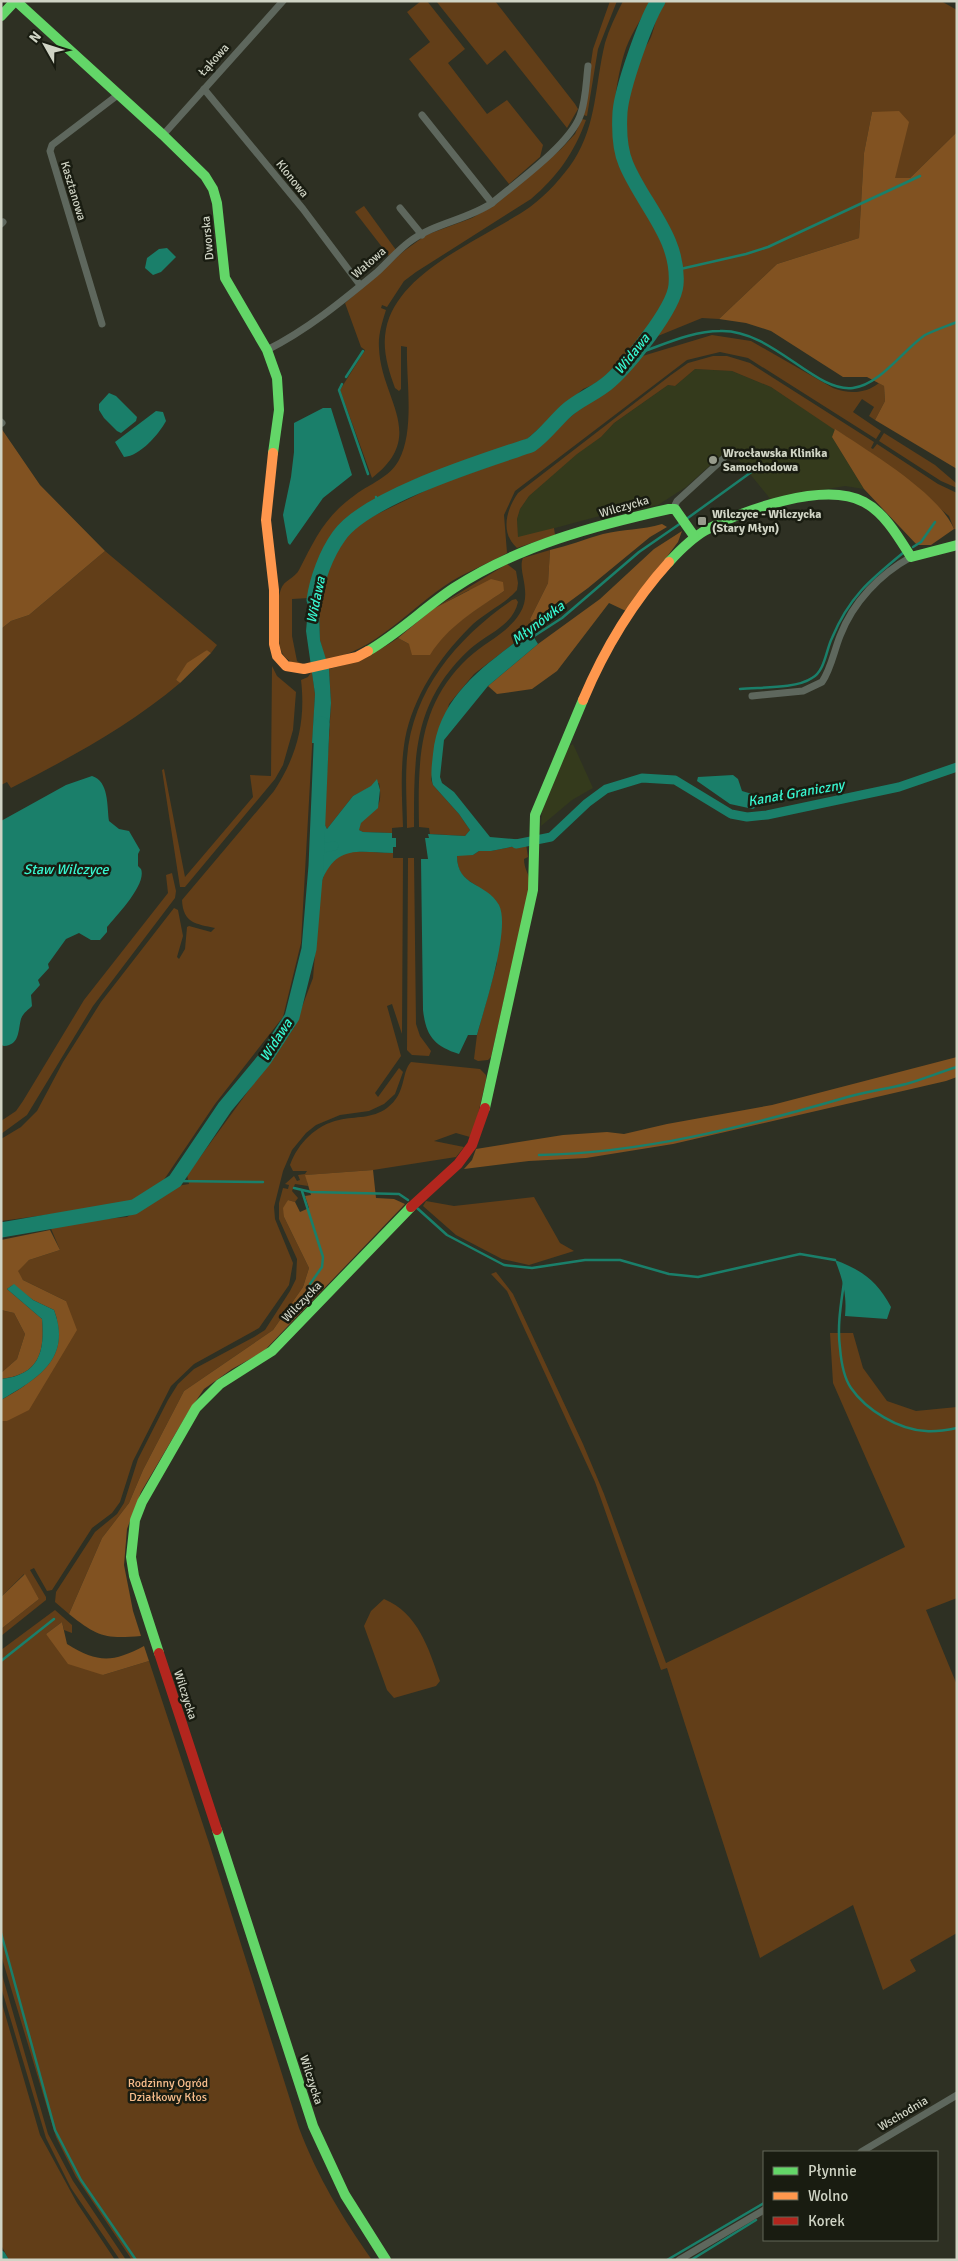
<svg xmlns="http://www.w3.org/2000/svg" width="958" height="2261" viewBox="0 0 958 2261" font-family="Signika,sans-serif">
	<rect width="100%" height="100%" fill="#2e3023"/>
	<g fill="#343a1c">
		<polygon points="695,369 732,371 771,387 835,429 832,437 864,489 845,486 791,495 772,501 729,448 686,487 658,505 607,514 518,538 517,519 520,509 529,496 577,453 601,437 614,423 668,385 675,386"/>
		<polygon points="573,744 593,788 572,800 541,826 542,811 567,747"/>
	</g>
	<g fill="#623e18">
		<polygon points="421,1 427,1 465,49 448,63 487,114 507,100 543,145 540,157 509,184 409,59 430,42 407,12"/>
		<polygon points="436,1 495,1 575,104 578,109 567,128 505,50 487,65"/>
		<polygon points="610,1 617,1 598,49 587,116 583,115 593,49"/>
		<path d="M623 1H651C643 16 632 32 626 48 618 71 612 110 614 134 618 188 689 249 665 303 659 318 646 330 636 342 620 360 606 381 583 389L527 439 416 479 379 497 375 504 344 523 328 542 318 566 309 598 292 599V636L297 661 304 665C288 664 279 655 279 638 278 623 275 604 281 589 284 580 295 578 299 570 315 539 325 516 355 495 371 483 389 478 399 460 415 430 406 380 407 347L401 346V389L399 391 395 388C388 369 382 349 386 329 398 270 484 239 530 207 547 194 562 178 574 160 597 124 595 84 605 43 609 29 616 15 623 1Z"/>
		<path d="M663 1H941L957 10V132L910 178H894L872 112 864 153 859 238 777 264 719 319 702 318 653 338C664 324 679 308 682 289 691 232 635 191 625 138 621 121 631 72 639 56 643 50 648 44 651 37 656 24 656 14 663 1Z"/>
		<path d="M582 119 586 120C574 153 557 177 531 199L416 272 404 281 387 307 382 305 381 308 386 310C382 323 378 335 379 348 381 400 428 435 372 478L340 390 365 350 361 347 345 303 404 251 426 235 472 218 496 204 561 149 575 134Z"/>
		<polygon points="364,206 396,250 389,256 355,212"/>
		<path d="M712 335 751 341 833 388C849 394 865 394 879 383L884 386 885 401 875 420 869 416 874 407 862 399 853 412 881 431 876 439 748 358 720 352 687 360 515 491 504 515 507 553C489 563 469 571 452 581 409 608 377 651 325 660L320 640 319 610 324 580 335 552 347 534 359 523 437 485 530 452 589 401 604 392 636 358Z"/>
		<path d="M713 356H727L750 363 874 442 871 448 873 449 877 444 938 484 957 493V529H954L949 516 890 467 771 387 732 371 695 369 675 386 668 385 614 423 601 437 577 454 529 496 520 509 517 519 518 537 554 528 555 535 517 548C500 533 506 510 518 493L671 375 688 363Z"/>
		<polygon points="884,433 935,465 956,483 957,488 941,481 879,441"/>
		<path d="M550 550 548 583 530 619 535 627 474 674 449 704 431 779 433 785 459 814 470 830 465 836 430 834 429 828 419 827C418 762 417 706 468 658 485 642 508 633 520 613 533 592 517 571 523 558Z"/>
		<path d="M105 551 217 645 211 653 207 650 176 680 180 683C129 726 70 758 11 788L7 782 1 785V629L11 621 29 615Z"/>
		<path d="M507 564 516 571 518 583 517 590C504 605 483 613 469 628 439 658 413 697 405 739 400 768 402 798 403 827L392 828V833L363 832 359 830 358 826C373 808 384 811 379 783L353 796 327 829 324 823 331 703 329 669C356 663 376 653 398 638L429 655C447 627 476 609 504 591L469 590 433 609Z"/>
		<path d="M512 600 516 599 518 602C513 626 486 634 470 649 413 702 414 755 414 827L407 828C407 805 405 781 407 758 412 690 458 637 512 600Z"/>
		<polygon points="272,666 277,676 296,692 293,730 283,765 275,779 185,887 180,887 162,770 164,769 185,877 253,797 250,775 271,776"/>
		<path d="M312 671 315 694 301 943 283 1017 215 1104 159 1187 127 1204 1 1221V1139L21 1127 37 1111 63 1062 101 1002 174 908 178 910 183 936 177 957 179 959 185 949 187 927 189 926 211 932 215 928C196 924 183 923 182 900L274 791C297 756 306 722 301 680L308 677Z"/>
		<path d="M526 844 528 857 524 859C524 870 530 874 530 885L491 1057 488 1060 478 1061 474 1059 477 1035 497 963 477 886C463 877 457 873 457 855H473L479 851H491Z"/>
		<polygon points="350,851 393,853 393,858 403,858 402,1034 392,1004 387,1006 401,1056 375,1093 378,1097 399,1068 403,1072 395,1094 384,1104 369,1111 340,1115 316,1125 306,1133 292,1150 283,1171 274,1207 275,1219 293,1263 289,1285 259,1328 194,1364 171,1386 133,1461 120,1502 112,1513 92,1528 52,1590 47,1591 34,1568 30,1570 46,1597 46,1600 1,1636 1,1629 39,1599 24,1574 1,1597 1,1421 7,1421 66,1301 23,1280 17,1271 29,1260 60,1250 49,1224 127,1217 177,1186 189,1184 187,1175 294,1028 313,978 321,883 328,866 335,858"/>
		<polygon points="408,858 414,858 416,1024 420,1036 431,1051 429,1056 412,1055 407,1050"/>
		<polygon points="172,873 176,891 175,898 93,1006 27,1115 1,1134 1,1121 16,1111 23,1101 84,1000 168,893 166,875"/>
		<path d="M411 1062 480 1069 486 1075V1080L475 1127 470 1137 456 1133 434 1141 464 1147 456 1157 373 1170 306 1175 308 1186 295 1184 292 1191 298 1198 295 1202 288 1200 284 1217 309 1268 303 1287 273 1330 184 1391 143 1470 129 1503 102 1538 69 1614 55 1602 56 1592 95 1532 117 1514 124 1503 138 1459 168 1400 178 1384 194 1369 254 1337 265 1330 290 1291 296 1279 297 1259 279 1219V1203L283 1188 288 1189 289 1185 285 1184 294 1176 297 1181 300 1180 298 1175 305 1174 307 1171H293L290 1165C298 1143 316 1125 339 1120 356 1116 372 1119 387 1108 407 1093 401 1072 411 1062Z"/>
		<polygon points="534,1197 560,1243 574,1251 529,1265 502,1259 456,1235 423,1206 426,1201 454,1206"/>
		<polygon points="496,1272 513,1294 583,1444 604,1494 666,1663 905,1547 833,1383 830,1333 853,1333 863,1368 887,1401 916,1411 957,1407 957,1598 926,1610 957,1685 957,1933 910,1960 916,1971 883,1990 853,1905 760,1958 667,1668 661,1670 595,1482 507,1291 491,1274"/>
		<polygon points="1,1310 14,1313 25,1334 17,1359 1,1373"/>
		<path d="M384 1599C418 1613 429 1649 440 1681L436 1686 394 1698 387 1690 364 1626 371 1611Z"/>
		<path d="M55 1610 72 1625V1633L64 1630 62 1622 46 1634 103 1675 149 1661 209 1843 299 2128C318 2178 342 2217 372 2260H132L76 2177 56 2137 1 1955V1650Z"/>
		<polygon points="1,1971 48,2134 73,2181 126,2260 120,2260 71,2188 46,2138 1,1987"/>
		<polygon points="1,2000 40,2135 77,2203 115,2260 9,2260 1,2245"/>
	</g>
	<g fill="#815221">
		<polygon points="899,111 909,122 895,178 910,178 957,132 957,469 875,420 885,401 884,386 867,377 843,377 771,331 746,323 719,319 777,264 859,238 864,153 872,112"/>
		<polygon points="1,428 40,485 105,551 29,615 11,621 1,629"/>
		<path d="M835 429C868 451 939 493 954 529L931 545H917L864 489 832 437Z"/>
		<path d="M662 524 667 527 650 537 588 588 535 627 530 619 548 583 550 550C568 546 585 539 603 534 623 529 642 530 662 524Z"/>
		<polygon points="682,531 678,542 626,611 609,603 557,671 532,689 497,694 488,686 538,644 600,599 654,549"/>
		<path d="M491 579 503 582 504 591C477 609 447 627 430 655H412L409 644 398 638 433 609Z"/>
		<polygon points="207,650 211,653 180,683 176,680 187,663"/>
		<polygon points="957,1057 957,1077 946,1081 673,1144 586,1158 529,1161 464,1169 472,1160 476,1149 563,1135 607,1132 624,1134 667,1124 772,1105"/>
		<path d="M373 1170 376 1198 394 1199 405 1204 263 1352 232 1369 204 1389 187 1414 141 1492 127 1529 124 1565 133 1611 141 1636C105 1639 98 1637 69 1614L102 1538 129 1503 143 1470 184 1391 273 1330 303 1287 309 1268 284 1217 283 1208 288 1200 295 1202 300 1212 309 1208 305 1196 311 1195 305 1175Z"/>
		<path d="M50 1230 60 1250 29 1260 18 1271 23 1280 66 1301 77 1330 29 1410 7 1421H1V1400C39 1378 72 1358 54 1310L33 1300 13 1285 7 1289 42 1319C45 1352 39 1375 1 1379V1373L17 1359 25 1334 14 1313 1 1310V1240Z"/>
		<polygon points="25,1574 39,1599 1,1629 1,1597"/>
		<path d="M62 1622 67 1644C98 1663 112 1663 144 1646L149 1661 103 1675 68 1664 46 1634Z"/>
	</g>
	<g fill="#1a7f6a">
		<polygon points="167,248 176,257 161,272 153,275 145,268 147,258 159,249"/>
		<polygon points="109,393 116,396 137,417 136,421 121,433 117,431 104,418 99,410 99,404"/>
		<polygon points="323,408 331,408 352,475 323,498 290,545 288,543 283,515 291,477 294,452 294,423"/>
		<path d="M156 411 163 412 166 421C159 434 140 456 124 457L115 442Z"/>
		<polygon points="324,580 319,610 320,640 329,669 331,703 328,744 312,743 315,694 306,631 309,598 314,581"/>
		<path d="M530 631 538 644 488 686 444 740 440 777 442 783 454 792 490 837 526 840V844L491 851H479L473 855 457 856C457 887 486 882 499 905 511 928 484 1009 477 1035H468L459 1054C434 1046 426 1036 423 1010L421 859H428L425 838H429L428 834 465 836 470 830 459 814 433 785C430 775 432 764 433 754 439 694 486 665 530 631Z"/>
		<polygon points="733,775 738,779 742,791 752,794 756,807 753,809 730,804 697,781 698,777"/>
		<path d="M92 776C109 781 107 806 109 821L119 829 129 831 140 850 138 854V866L141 869C147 884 117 915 107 927V932L100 940H91L79 933 66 939 48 964 49 968 38 980 40 985 31 995 32 1006C28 1010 23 1013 21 1019 18 1030 20 1045 4 1046L1 1045V821L66 785Z"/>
		<path d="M377 779 380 790 378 808 361 823 359 830 363 832 392 833V838H396V847H393V853C357 852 336 844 321 883L324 823 327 829 353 796 371 786Z"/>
		<path d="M835 1260C862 1270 877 1281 891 1307L887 1319 845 1316C847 1295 843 1280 835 1260Z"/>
		<path d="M14 1284 33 1300 54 1310C72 1358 39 1378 1 1400V1379C39 1375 45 1352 42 1319L7 1289Z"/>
	</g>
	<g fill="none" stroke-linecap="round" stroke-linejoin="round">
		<g stroke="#1a7f6a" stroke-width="2.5">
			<polyline points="676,270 746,254 768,247 920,176"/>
			<path d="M633 355C661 346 691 331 720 331 772 329 815 393 853 388 880 385 903 350 925 335 935 330 947 326 957 322"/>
			<polyline points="346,377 363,351"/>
			<polyline points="342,384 339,390 368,474"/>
			<polyline points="376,497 380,506"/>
			<polyline points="685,520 761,465"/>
			<polyline points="913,547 921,542 935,522"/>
			<polyline points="531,638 562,618 639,552 681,523"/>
			<path d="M740 689C760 687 796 689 812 678 825 671 826 650 832 638 849 597 870 580 903 553"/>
			<polyline points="317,849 324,842"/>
			<path d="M539 1155C643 1153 744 1127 844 1098 864 1092 886 1089 906 1084 924 1079 940 1072 957 1067"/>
			<polyline points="175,1181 263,1182"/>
			<polyline points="294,1188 311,1192 399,1194 408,1200"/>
			<polyline points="302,1191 323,1257 322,1267 310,1284"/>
			<polyline points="417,1208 447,1235 504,1265 532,1268 585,1260 620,1260 669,1274 698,1277 800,1254 835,1260"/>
			<path d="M844 1282C841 1304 837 1326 840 1348 841 1360 844 1378 851 1388 866 1410 899 1430 926 1431 936 1432 947 1430 957 1428"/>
			<polyline points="1,1661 54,1619"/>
			<polyline points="1,1933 55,2130 81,2180 136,2260"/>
			<polyline points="667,2260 764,2203"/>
			<polyline points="691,2260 756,2220"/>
		</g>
		<g stroke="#1a7f6a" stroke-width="9">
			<polyline points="516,844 551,837 587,803 606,789 642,778 675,780 731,814 747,817 767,815 899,787 957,767"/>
			<polyline points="317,849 334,846"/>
			<polyline points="1,2255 4,2260"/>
		</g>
		<g stroke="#1a7f6a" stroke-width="15">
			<path d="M314 600C317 579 326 554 339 536 366 497 484 461 531 445 545 435 554 422 566 411 579 399 597 393 610 381 628 365 674 309 676 285 680 238 643 205 626 164 619 148 619 129 620 112 622 88 645 22 658 1"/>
			<polyline points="1,1230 134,1207 175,1181 225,1107 264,1060 292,1017 309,949 316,866 322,724"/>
		</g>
		<g stroke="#5e675d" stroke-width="7">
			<polyline points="204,89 303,209 360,285"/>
			<polyline points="163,135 283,1"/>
			<path d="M492 203C517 182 569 145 580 116 586 101 586 82 588 66"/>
			<polyline points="400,208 422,235"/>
			<polyline points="1,224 3,222"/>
			<polyline points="102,324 50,151 52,145 119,94"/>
			<path d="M267 350C307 330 341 302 376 273 387 263 397 251 409 242 434 223 467 220 492 203L422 115"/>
			<polyline points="1,422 2,423"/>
			<polyline points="673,509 677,501 724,458"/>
			<path d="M752 696 803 691 822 682C831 669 834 651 840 636 853 602 880 574 911 557"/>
			<polyline points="861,2152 957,2095"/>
			<polyline points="679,2260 764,2210"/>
		</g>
		<g stroke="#63d668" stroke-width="10">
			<polyline points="16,1 163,135 205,176 213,189 217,203 225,278 267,350 277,378 279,410 273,453"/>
			<polyline points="1,16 15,1"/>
			<path d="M669 562C680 550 692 538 706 530 744 510 824 481 864 502 885 513 899 538 911 557L957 545"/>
			<path d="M368 651C399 633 424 608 454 588 518 546 596 525 669 509H675L694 536"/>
			<polyline points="485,1108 533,890 535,815 583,700"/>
			<polyline points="159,1653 134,1576 131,1557 135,1520 142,1502 196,1408 220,1384 272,1351 411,1207"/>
			<polyline points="217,1830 313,2126 345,2195 386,2260"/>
		</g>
		<g stroke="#ff974d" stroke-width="10">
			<polyline points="273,453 266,520 274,590 274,644 277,656 286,666 304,669 357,657 368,651"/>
			<path d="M583 700C604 650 632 603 669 562"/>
		</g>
		<g stroke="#b3261e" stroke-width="10">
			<polyline points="411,1207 458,1164 472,1145 485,1108"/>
			<polyline points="159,1653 217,1830"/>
		</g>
	</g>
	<g fill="#979b8c" stroke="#191c11" stroke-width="2">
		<circle cx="713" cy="460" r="5"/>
		<rect x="697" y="516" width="10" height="10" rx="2.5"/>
	</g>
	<g text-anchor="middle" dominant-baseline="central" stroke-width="5" stroke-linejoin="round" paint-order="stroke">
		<g font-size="12" fill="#d0d4c5" stroke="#191c11">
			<text transform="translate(214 60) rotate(-48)">Łąkowa</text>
			<text transform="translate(292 179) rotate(51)">Klonowa</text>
			<text transform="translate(73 191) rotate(73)">Kasztanowa</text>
			<text transform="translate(208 238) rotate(-95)">Dworska</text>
			<text transform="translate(369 263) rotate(-41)">Wałowa</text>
			<text transform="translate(624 507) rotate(-16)">Wilczycka</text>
			<text transform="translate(302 1302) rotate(-46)">Wilczycka</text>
			<text transform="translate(185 1695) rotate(72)">Wilczycka</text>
			<text transform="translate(311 2080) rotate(72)">Wilczycka</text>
			<text transform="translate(903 2114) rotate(-31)">Wschodnia</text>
		</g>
		<g font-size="12" font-weight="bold" fill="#d0d4c5" stroke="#191c11" text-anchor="start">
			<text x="723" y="453">Wrocławska Klinika<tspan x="723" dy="14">Samochodowa</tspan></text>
			<text x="712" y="514">Wilczyce - Wilczycka<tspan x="712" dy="14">(Stary Młyn)</tspan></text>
		</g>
		<g font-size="12" fill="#f7bd8c" stroke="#191c11">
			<text x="168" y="2083">Rodzinny Ogród<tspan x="168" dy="14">Działkowy Kłos</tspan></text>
		</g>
		<g font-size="14" font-style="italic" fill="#37f6d0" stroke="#191c11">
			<text transform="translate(632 354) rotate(-51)">Widawa</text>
			<text transform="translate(316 600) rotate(-78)">Widawa</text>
			<text transform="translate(538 623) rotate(-37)">Młynówka</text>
			<text transform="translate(796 793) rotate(-10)">Kanał Graniczny</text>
			<text x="66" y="869">Staw Wilczyce</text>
			<text transform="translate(276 1040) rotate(-57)">Widawa</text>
		</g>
	</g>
	<rect width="958" height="2261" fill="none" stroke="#d0d4c5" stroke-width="5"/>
	<rect x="763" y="2151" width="175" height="90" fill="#191c11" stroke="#626659"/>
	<rect x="773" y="2167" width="25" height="8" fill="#63d668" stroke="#626659"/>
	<text x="808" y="2176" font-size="15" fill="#d0d4c5">Płynnie</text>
	<rect x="773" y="2192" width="25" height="8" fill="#ff974d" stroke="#626659"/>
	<text x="808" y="2201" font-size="15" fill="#d0d4c5">Wolno</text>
	<rect x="773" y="2217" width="25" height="8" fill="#b3261e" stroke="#626659"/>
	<text x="808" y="2226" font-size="15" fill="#d0d4c5">Korek</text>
	<g transform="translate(45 45) rotate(309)" stroke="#191c11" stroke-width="4" paint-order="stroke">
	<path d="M0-4L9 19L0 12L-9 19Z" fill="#d0d4c5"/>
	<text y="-8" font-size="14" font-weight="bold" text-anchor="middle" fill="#d0d4c5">N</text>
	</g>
</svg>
